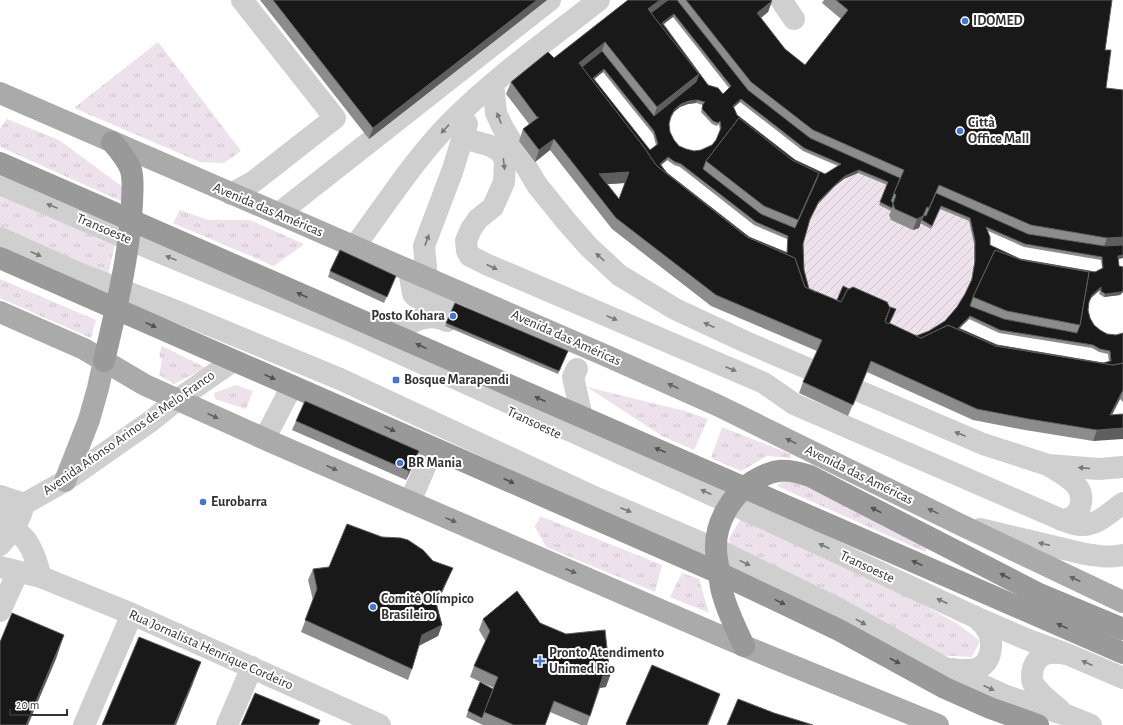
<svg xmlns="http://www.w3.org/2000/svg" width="1123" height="725" viewBox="0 0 1123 725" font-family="'Alegreya Sans',sans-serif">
	<defs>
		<pattern id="grass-tufts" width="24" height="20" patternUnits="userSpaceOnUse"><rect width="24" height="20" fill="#ede1eb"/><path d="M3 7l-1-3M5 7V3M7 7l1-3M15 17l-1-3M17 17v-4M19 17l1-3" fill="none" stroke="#ccc2ca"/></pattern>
		<pattern id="garden-furrows" width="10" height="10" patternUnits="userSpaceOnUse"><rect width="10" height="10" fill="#ede1eb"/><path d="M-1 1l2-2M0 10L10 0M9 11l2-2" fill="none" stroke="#ccc2ca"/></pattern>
	</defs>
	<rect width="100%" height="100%" fill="#fff"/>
	<g fill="url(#grass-tufts)">
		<polygon points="158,42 241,151 224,163 200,162 74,108"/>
		<polygon points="7,119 59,140 124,188 121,201 0,147 0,129"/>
		<polygon points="0,192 116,240 107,279 0,233"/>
		<polygon points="180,210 208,220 250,220 304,244 274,266 173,223"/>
		<polygon points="0,279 96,320 91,338 0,298"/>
		<polygon points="162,346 206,368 174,384 159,375 162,360 159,355"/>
		<polygon points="236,385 253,391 246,409 215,399 214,393"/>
		<polygon points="587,387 685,411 708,419 694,450 662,436"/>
		<polygon points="722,427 791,454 791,458 767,456 741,471 711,458"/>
		<polygon points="783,480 803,485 928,546 925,552 777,486"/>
		<polygon points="540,516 662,565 655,592 546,547 535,527"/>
		<polygon points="742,517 869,575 958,624 980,641 972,657 934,655 730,548 729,538"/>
		<polygon points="682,573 699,579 709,613 670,597"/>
	</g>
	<path fill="url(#garden-furrows)" d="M858 173 887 185 891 211 919 228 920 223 931 229 940 209 969 221C980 256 973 298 944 323 937 330 924 334 915 339L888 327 894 312 835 304 808 292C805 278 802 264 802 249 802 244 804 239 805 234 813 205 830 186 858 173Z"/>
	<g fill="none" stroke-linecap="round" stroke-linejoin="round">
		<g stroke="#cfcfcf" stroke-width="22">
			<polyline points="781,0 794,19"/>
			<polyline points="493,84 496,113 502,126 537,185 566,221 588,246 619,275 675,309 748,343 809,369"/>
			<path d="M463 138 491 146 501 152 505 161 504 182 493 207 478 219 471 229 466 241 467 251 470 256 488 265 764 383 794 404 810 411 1062 520C1069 519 1076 517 1079 509 1089 486 1065 476 1048 465"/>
			<polyline points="0,184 156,251 351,331 776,524 973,616 1026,639 1067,654 1123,678"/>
			<polyline points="231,194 253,182 335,118 242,0"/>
			<polyline points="278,214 550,0"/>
			<polyline points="0,238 78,273 176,311 340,379 590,495 716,549 839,609 945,668 1006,696 1066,715 1091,725"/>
			<path d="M354 247C385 206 413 161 449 124 494 78 548 40 599 0"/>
			<polyline points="409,270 413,294 416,297 451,312"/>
			<polyline points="427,278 424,246 452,172 467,124"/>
			<path d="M392 334C409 323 427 311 447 321"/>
			<polyline points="577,369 573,377 582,417"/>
			<polyline points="859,391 983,444 1048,465 1099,469 1123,467"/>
			<polyline points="265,438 292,386"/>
			<path d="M0 496 24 504C19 523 13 530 0 545"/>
			<polyline points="410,502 433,448"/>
			<polyline points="0,520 24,504 65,481 151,421 177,400 233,361"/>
			<path d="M1062 520C1068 522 1074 525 1081 525 1097 526 1110 512 1123 503"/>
			<path d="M0 524C7 527 14 530 20 534 32 544 37 563 41 577"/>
			<path d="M980 529 1085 554C1098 556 1110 558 1123 555"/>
			<polyline points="0,567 41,577 132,614 380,725"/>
			<polyline points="0,611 18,572"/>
			<path d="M952 669C961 670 972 672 980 667 992 661 994 640 987 630 984 624 979 620 974 616"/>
			<path d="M1060 710C1051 702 1039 694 1033 683 1031 679 1032 673 1033 668 1039 652 1050 651 1066 654"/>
			<polyline points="84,725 132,614"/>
			<polyline points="227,725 252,667"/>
		</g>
		<g stroke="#aaa" stroke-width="22">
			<polyline points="0,93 609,357 719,406 959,524 1123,602"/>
			<polyline points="0,312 84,349 145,385 276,444 744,646 938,725"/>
			<polyline points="65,481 89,420 98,388 104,361"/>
		</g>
		<g stroke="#999" stroke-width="22">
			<polyline points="0,163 1123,653"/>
			<polyline points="0,258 719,573 839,630 945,688 990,708 1038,725"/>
			<path d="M104 361C116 309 129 257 132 204 132 193 134 181 131 170 127 160 120 151 112 142"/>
			<path d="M744 646C736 629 728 613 723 595 720 587 720 579 719 571 718 564 716 556 716 549 715 523 731 496 752 482 774 468 786 468 810 476L1039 594 1123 629"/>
		</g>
	</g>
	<g fill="#8c8c8c" fill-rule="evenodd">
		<polygon points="260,0 547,0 369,139"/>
		<path d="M628 0H771L772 1 768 12 761 18 785 49 805 65 841 19 822 3 824 0H1112L1105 50 1106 88 1123 90V258L1119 259V266L1123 267V292L1120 295 1104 297 1099 294 1100 290 1091 298 1089 303 1088 310 1090 318 1094 325 1100 330 1107 334 1116 335 1123 333V402L1120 399 1112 415 1093 441 1025 430 973 420 867 372 848 416 799 393 803 382 817 351 711 306 612 229 550 150 535 162 519 141 523 129 529 124 506 94 511 82 554 58ZM673 17 729 88 723 94 708 85 664 24ZM603 72 653 134 656 145 650 150 594 79ZM740 102 803 151 838 166 825 174 795 160 737 115 734 107ZM696 103 703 105 701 112 712 124 717 126 719 124 720 131 716 140 712 145 701 150 694 151 686 149 679 146 674 140 670 132 669 124 671 118 674 112 680 107 688 104ZM667 160 674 165 680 167 754 225 787 239V252L749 237 667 173 661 165ZM858 173 887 185 879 205 891 211 889 215 891 220 913 230 919 228 921 222 920 223 931 229 940 209 969 221 974 244V264L971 281 965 294 957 307 945 321 929 331 916 336 809 289 804 270 803 244 809 221 818 204 834 187 844 179ZM625 183 619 199 608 184ZM988 231 1024 247 1101 260 1102 268 1095 272 1020 259 990 245ZM969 319 999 333 1092 348 1099 352 1108 354 1109 362 1103 363 997 345 959 328Z"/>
		<polygon points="330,271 396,276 384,303 328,277"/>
		<polygon points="455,303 568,351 558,374 445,326"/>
		<polygon points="296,421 416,459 406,480 292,430"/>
		<polygon points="433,561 453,568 448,579 437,605 442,625 438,636 419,646 412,669 408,680 301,632 313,600 308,580 313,569"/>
		<polygon points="483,619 540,623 606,687 600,688 587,725 581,725 550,712 545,725 483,725 466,717 468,711 494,688 470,677 474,666 486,642 479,630"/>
	</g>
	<g fill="#5e5e5e">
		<polygon points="537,0 547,0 369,139 373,128"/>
		<polygon points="660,0 671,0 646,19 648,9"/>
		<polygon points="772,1 768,12 753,24 757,13"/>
		<polygon points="674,14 673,17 661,26 662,23"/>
		<polygon points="605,42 601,54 577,73 579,63"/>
		<polygon points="604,69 603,72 592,81 593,78"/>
		<polygon points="699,74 695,85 653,119 657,107"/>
		<polygon points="741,99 740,102 732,109 733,106"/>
		<polygon points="697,100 696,103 688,104 680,107 674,112 670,119 675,109 681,104 689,101"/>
		<polygon points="554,139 550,150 535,162 539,150"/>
		<polygon points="668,157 667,160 659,167 660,164"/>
		<polygon points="859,170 858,173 844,179 834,187 818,204 809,222 819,201 836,184 845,176"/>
		<polygon points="629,172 625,183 595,185 599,174"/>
		<polygon points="923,216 919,228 913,230 917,219"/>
		<polygon points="1123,237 1123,248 1103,249 1107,238"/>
		<polygon points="1123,255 1123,258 1117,259 1118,256"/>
		<polygon points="1101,287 1100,290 1091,298 1092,295"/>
		<polygon points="1123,291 1123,292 1120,295 1104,297 1105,294"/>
		<polygon points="970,316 969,319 957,331 958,328"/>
		<polygon points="1123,390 1120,399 1106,426 1110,415"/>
		<polygon points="1123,428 1123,439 1093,441 1097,430"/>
		<polygon points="419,451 416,459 406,480 409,471"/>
		<polygon points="453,568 448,579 432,614 436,603"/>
		<polygon points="442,625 438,636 418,646 422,635"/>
		<polygon points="64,635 56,659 28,725 26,725"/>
		<polygon points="201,662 192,686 176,725 174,725"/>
		<polygon points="603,676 610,676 606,687 599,688"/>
		<polygon points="720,694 717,703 708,725 707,725"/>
	</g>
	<g fill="#191919" stroke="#5e5e5e" fill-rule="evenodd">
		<polygon points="273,0 537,0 373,128"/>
		<path d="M628 0H660L648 9 699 74 657 107 605 42 579 63 644 147 656 165 747 237 795 258 805 287 841 302 847 290 853 287 887 302 890 308 885 321 921 338 948 325 996 346 1113 365 1123 363V390L1110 415 1123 414V428L1097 430 1029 419 977 409 871 361 853 405 803 382 822 340 716 295 616 218 554 139 539 150 523 129 539 117H537L511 82 548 52 554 58ZM629 172 619 199 599 174Z"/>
		<path d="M668 0H677L748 90 810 138 900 178 891 201 893 203 892 208 880 202 888 182 859 170 845 176 836 184 819 201 810 219 803 244 804 270 809 289 816 292 805 287 795 258 747 237 656 165 644 147 582 67 602 51 654 116 696 82 699 74 651 13ZM674 14 731 86 723 94 718 88 708 85 662 23ZM604 69 654 131 658 144 650 150 593 78ZM741 99 804 148 841 164 825 174 795 160 737 115 733 106ZM697 100 705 102 703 104 702 109 713 121 718 123 720 121 721 128 716 140 712 145 701 150 694 151 686 149 679 146 674 140 670 132 669 124 671 116 675 109 681 104 689 101ZM739 118 792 160 819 173 816 181 795 228 761 214 703 169 706 161ZM668 157 675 162 681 164 756 222 788 236 787 253 749 237 667 173 660 164Z"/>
		<polygon points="686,0 771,0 772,1 757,13 785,49 805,65 848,10 836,0 1112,0 1105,50 1111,50 1106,88 1123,90 1123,237 1107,238 1031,225 939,185 929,208 927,207 923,216 917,219 895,209 893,204 896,195 894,193 904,170 813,130 751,82"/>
		<polygon points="739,118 792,160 819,173 798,220 764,206 706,161"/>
		<path d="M936 193 1028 234 1104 246 1123 245V255L1118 256 1119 266 1123 267V291L1121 292 1105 294 1101 291V287L1092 295 1089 302 1088 310 1090 318 1094 325 1100 330 1107 334 1116 335 1123 333V363L1113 365 996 346 948 325 921 338 916 336 929 331 945 321 957 307 965 294 972 279 975 261V241L970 218 941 206 932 226 922 220 924 215 926 216ZM986 227 1025 244 1102 257 1103 268 1095 272 1020 259 990 245V237ZM995 250 1021 260 1089 272 1080 325 1077 333 1004 319 970 306 973 297ZM970 316 1000 330 1093 345 1100 349 1110 351 1111 361 1103 363 997 345 958 328Z"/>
		<polygon points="340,250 396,276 387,297 330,271"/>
		<polygon points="995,250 1021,260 1089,272 1080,325 1007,311 973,297"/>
		<polygon points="843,286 849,289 847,290 841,302 837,300"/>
		<polygon points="455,303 568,351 559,371 446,323"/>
		<polygon points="890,307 896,309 889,324 885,322 890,308"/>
		<polygon points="305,401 419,451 409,471 296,421"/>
		<polygon points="347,524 382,537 401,538 408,540 423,550 433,561 453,568 436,603 442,625 422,635 412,669 305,620 317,589 313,569 329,567"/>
		<polygon points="517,591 540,623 566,634 605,630 610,676 603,676 590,716 554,701 545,725 514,725 484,712 498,677 474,666 490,631 483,619"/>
		<polygon points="12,613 64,635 26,725 0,725 0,642"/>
		<polygon points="139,637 201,662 174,725 102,725"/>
		<polygon points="652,665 720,694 707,725 627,725 626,724"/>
		<polygon points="480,682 493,689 482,718 468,711"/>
		<polygon points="255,693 320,720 318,725 241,725"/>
		<polygon points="738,699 774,713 813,725 727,725"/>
	</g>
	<defs><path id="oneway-solid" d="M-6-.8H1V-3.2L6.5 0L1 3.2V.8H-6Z"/></defs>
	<g fill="#797979">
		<use href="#oneway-solid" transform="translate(499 118) rotate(-111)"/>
		<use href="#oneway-solid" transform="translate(445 129) rotate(133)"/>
		<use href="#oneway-solid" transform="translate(504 164) rotate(83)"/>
		<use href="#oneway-solid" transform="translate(52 206) rotate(-157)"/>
		<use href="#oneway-solid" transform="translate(427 240) rotate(-70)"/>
		<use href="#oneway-solid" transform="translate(36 254) rotate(24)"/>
		<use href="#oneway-solid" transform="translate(600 257) rotate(-138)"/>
		<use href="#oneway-solid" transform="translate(171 258) rotate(-158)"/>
		<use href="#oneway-solid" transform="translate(492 267) rotate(24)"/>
		<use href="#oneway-solid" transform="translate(612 318) rotate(23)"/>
		<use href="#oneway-solid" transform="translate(709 325) rotate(-155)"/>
		<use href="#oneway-solid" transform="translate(731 369) rotate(23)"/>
		<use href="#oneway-solid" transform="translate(960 434) rotate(-157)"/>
		<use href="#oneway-solid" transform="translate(1084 468) rotate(-175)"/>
		<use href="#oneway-solid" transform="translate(706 492) rotate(-155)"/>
		<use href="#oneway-solid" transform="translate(626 510) rotate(23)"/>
		<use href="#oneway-solid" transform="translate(1044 544) rotate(-167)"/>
		<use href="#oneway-solid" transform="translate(824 546) rotate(-155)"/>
		<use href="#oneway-solid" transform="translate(745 563) rotate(26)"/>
		<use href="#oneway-solid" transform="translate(942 601) rotate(-155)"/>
		<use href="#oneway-solid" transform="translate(861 622) rotate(29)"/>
		<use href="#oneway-solid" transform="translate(1087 663) rotate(-156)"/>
		<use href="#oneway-solid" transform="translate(989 688) rotate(25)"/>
	</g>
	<g fill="#515151">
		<use href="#oneway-solid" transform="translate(302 295) rotate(-156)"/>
		<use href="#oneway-solid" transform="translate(151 325) rotate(24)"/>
		<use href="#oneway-solid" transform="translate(421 346) rotate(-156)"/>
		<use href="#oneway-solid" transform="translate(270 377) rotate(24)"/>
		<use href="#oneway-solid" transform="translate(540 399) rotate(-156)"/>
		<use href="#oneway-solid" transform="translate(390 429) rotate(24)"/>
		<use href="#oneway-solid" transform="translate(660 450) rotate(-157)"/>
		<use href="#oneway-solid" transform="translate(509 481) rotate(24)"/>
		<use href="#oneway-solid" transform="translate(876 510) rotate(-153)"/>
		<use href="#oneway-solid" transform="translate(917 563) rotate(-156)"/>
		<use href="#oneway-solid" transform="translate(1005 576) rotate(-153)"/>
		<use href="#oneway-solid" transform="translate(780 602) rotate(26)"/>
		<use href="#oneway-solid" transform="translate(1062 626) rotate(-156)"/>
		<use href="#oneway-solid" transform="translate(895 661) rotate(28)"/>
	</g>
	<g fill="#626262">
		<use href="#oneway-solid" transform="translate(673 386) rotate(-156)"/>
		<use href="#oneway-solid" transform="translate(213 416) rotate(24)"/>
		<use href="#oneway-solid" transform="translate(791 441) rotate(-154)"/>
		<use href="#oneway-solid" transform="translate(332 468) rotate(24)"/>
		<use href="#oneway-solid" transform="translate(933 511) rotate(-154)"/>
		<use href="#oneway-solid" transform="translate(451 520) rotate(23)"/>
		<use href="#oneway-solid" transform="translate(571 571) rotate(23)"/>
		<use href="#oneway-solid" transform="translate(1075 579) rotate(-155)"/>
	</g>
	<g fill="#4275db" stroke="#fff" stroke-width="1.5">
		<circle cx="965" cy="21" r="4"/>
		<circle cx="960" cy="131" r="4"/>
		<circle cx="453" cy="316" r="4"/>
		<rect x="392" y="376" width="8" height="8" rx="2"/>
		<circle cx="400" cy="463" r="4"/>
		<circle cx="203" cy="502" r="4"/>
		<circle cx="373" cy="607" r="4"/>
		<path d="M538 655h4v4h4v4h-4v4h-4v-4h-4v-4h4z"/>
	</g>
	<g text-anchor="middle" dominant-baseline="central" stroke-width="4" stroke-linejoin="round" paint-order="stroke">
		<g font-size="14" font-weight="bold" fill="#323232" stroke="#fff" text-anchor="start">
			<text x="973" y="21">IDOMED</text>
			<text x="968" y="123">Città<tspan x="968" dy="16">Office Mall</tspan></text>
			<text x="445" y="316" text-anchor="end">Posto Kohara</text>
			<text x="404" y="380">Bosque Marapendi</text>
			<text x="408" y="463">BR Mania</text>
			<text x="211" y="502">Eurobarra</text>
			<text x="381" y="599">Comitê Olímpico<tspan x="381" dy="16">Brasileiro</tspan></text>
			<text x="549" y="653">Pronto Atendimento<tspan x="549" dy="16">Unimed Rio</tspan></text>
		</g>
		<g font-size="14" fill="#323232" stroke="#fff">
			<text transform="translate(268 210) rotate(23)">Avenida das Américas</text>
			<text transform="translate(104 229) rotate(23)">Transoeste</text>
			<text transform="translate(566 338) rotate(24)">Avenida das Américas</text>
			<text transform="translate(534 423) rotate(25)">Transoeste</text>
			<text transform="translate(129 433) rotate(-35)">Avenida Afonso Arinos de Melo Franco</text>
			<text transform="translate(859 475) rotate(26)">Avenida das Américas</text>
			<text transform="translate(867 567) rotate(25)">Transoeste</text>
			<text transform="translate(211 650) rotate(24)">Rua Jornalista Henrique Cordeiro</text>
		</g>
	</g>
	<path d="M10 709v6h57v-6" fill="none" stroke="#323232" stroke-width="2"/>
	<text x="16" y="709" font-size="12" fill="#323232" stroke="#ffffff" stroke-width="3" paint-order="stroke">20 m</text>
</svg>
